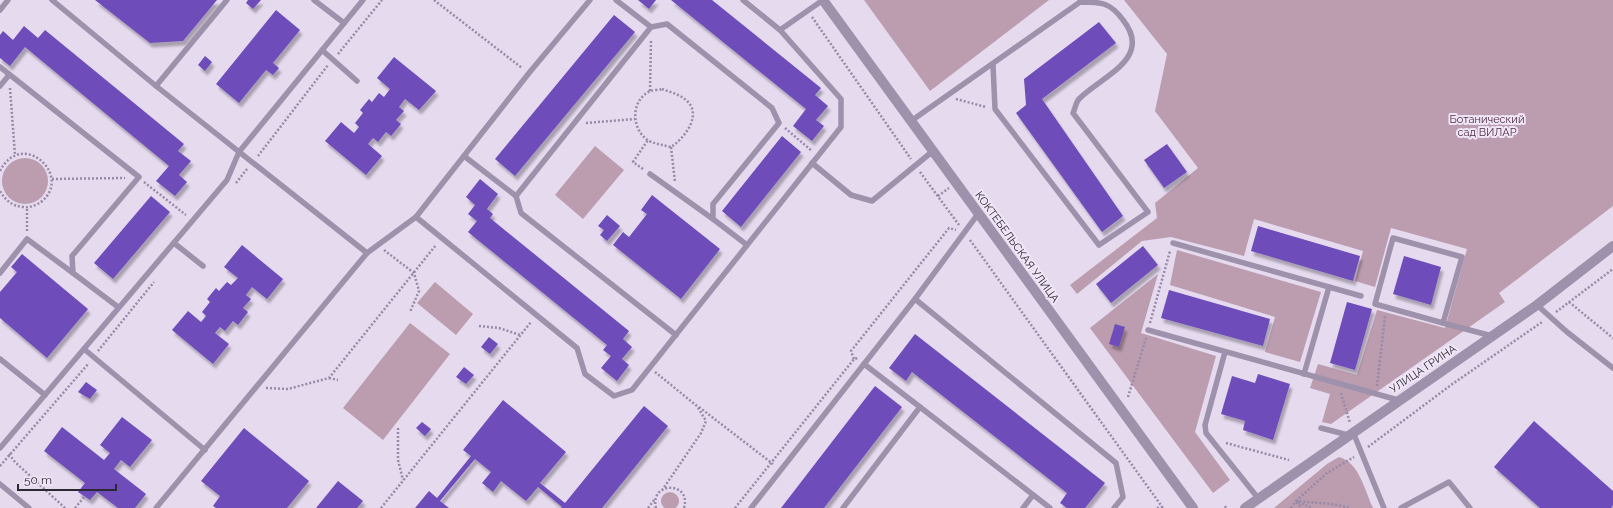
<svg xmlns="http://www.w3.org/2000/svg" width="1613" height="508" viewBox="0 0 1613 508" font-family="Raleway,sans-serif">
	<defs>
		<filter id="shadow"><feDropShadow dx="2.5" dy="4.5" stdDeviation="1" flood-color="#0004"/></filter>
	</defs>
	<rect width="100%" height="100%" fill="#e6daef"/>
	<g fill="#bc9caf">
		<polygon points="864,0 1049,0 930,91"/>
		<polygon points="1124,0 1613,0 1613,206 1499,293 1505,302 1331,424 1322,422 1330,394 1310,388 1318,364 1357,375 1377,310 1445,328 1467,249 1391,228 1375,287 1355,281 1363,251 1254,219 1244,256 1171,237 1142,241 1077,294 1070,285 1157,218 1155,203 1198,168 1155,111 1167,54"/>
		<polygon points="595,146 624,170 583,219 555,195"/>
		<circle cx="25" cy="181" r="23"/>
		<polygon points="1177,250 1321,292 1300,362 1265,352 1275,317 1170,285"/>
		<polygon points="1158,274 1141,333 1216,356 1195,432 1230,480 1213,493 1090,328"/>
		<polygon points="435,282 473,314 456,335 417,303"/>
		<polygon points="410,323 450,354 383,440 343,408"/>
		<path d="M1339 457C1359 462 1365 491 1373 508H1274L1327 464Z"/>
		<circle cx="670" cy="501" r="9"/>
	</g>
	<g fill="#6e4dba" filter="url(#shadow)">
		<polygon points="95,0 217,0 183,41 150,43"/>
		<polygon points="248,0 261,0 253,9 246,3"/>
		<polygon points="638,0 656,0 649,9"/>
		<polygon points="671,0 712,0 821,88 815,95 828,106 816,120 824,126 812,141 793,126 806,109"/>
		<polygon points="276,10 300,30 273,63 279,68 273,75 266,70 239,103 216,84"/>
		<polygon points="614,15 635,32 515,176 495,159"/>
		<polygon points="1099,22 1116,43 1042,99 1123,216 1102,232 1016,113 1026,105 1024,79"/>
		<polygon points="24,26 38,38 45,30 184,144 178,151 191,161 179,175 187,182 175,196 156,181 169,166 25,47 10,66 0,58 0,35 3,31 13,40"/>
		<polygon points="205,56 212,62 205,71 198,65"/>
		<polygon points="394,57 436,91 419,110 405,99 399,107 404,111 396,120 401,124 391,136 386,132 378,142 373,138 368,144 382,156 366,175 325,141 341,122 354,133 359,127 355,123 363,113 360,110 369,99 372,102 379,93 384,97 390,89 377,78"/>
		<polygon points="782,136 801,152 741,227 722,211"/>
		<polygon points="1167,144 1187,172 1164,188 1144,160"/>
		<polygon points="480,179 498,194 487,209 493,214 490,218 629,331 623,339 632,347 622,359 629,365 617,381 601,368 611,356 603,350 607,345 468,232 477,221 468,214 475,205 466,197"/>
		<polygon points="652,195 720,249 681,299 613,245 623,232 629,237 647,214 641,210"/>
		<polygon points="151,196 170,212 113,279 94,263"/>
		<polygon points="607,215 620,226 607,241 600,235 604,230 598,226"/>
		<polygon points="1258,226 1360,256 1353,281 1251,251"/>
		<polygon points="242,245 283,279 267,299 252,287 246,295 251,299 243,308 248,312 238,325 233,321 225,331 220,327 215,333 229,344 213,364 172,330 188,311 201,322 206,316 202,312 210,302 207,299 216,288 219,291 227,282 231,285 238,278 224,267"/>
		<polygon points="1143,246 1158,265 1111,303 1096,284"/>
		<polygon points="22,254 88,309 47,358 0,318 0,292 17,272 11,267"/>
		<polygon points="1404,256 1441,267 1431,305 1393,294"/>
		<polygon points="1169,290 1270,319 1263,346 1161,318"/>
		<polygon points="1347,302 1372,309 1355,370 1330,363"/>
		<polygon points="1115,324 1125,327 1119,347 1109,344"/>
		<polygon points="915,334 1105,483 1085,508 1067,508 1060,503 1067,493 912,372 906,381 889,368"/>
		<polygon points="489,337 498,344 490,354 481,347"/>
		<polygon points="464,367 474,375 466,384 456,377"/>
		<polygon points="1258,374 1290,384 1273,440 1243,430 1245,421 1221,414 1232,376 1255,383"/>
		<polygon points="86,382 97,390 90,399 78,392"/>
		<polygon points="875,386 902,407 824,508 781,508"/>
		<polygon points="503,400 566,452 540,483 565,503 644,406 668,426 602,508 561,508 562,507 538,487 526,501 501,481 493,492 482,483 491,472 475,459 440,501 449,508 415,508 429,491 437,498 471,456 463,450"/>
		<polygon points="122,417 152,440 130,467 121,460 114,469 146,494 135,508 118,508 97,492 90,500 78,492 85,483 44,451 62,427 104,460 110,453 100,445"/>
		<polygon points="1534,421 1613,491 1613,505 1611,508 1540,508 1494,467"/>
		<polygon points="422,422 431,429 425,436 416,428"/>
		<polygon points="244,428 309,481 287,508 216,508 213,506 220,496 201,481"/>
		<polygon points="338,481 363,501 357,508 316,508"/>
	</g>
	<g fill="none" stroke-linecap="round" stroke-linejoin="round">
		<g stroke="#9889a7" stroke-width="2.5" stroke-dasharray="2 2" stroke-linecap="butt">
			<polyline points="434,0 522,68"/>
			<polyline points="812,17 911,159"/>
			<polyline points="338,54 382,0"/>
			<polyline points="10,88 15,155"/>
			<path d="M662 89C670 92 679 94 686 100 703 114 685 138 671 147 663 145 656 144 649 141 631 130 630 101 650 91 653 90 659 90 662 89Z"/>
			<polyline points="650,91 651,41"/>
			<polyline points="956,99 986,107"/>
			<polyline points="586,123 635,119"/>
			<polyline points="785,128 812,151"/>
			<polyline points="671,147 675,182"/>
			<polyline points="258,156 328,65"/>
			<polyline points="643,169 633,162 648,140"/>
			<path d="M0 171C22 128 74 176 41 202 36 205 30 208 24 207 12 206 6 201 0 191"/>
			<polyline points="920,172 959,225"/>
			<polyline points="52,179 125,178"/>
			<polyline points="144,182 186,215"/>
			<polyline points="236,183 247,169"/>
			<polyline points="938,196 949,188"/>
			<polyline points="27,231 27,208"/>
			<polyline points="970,240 1163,508"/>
			<polyline points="384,250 414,273 419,291 410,312"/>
			<polyline points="1569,302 1613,338"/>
			<polyline points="1556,312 1613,269"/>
			<polyline points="1150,323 1170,251"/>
			<polyline points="479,326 499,328 520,335"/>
			<polyline points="98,351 154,282"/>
			<polyline points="854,359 851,351 949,228 956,230"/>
			<polyline points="655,372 697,406 706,421 701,433 663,489"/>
			<polyline points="329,378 338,380"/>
			<polyline points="1377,386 1385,316"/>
			<polyline points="266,388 288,389 329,378 436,245"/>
			<polyline points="1341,393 1350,423"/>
			<polyline points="1128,397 1146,338"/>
			<polyline points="699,407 773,464"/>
			<polyline points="398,428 398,460 403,480"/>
			<polyline points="1226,443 1289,460"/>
			<polyline points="1368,447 1451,385 1542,322"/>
			<polyline points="9,454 15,462 65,508"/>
			<polyline points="0,466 89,363"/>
			<polyline points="1296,501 1327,473 1354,457"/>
			<polyline points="1296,502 1302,508"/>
			<polyline points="1298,502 1312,508"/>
			<polyline points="1225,506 1226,508"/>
			<polyline points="75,508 85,496"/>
			<polyline points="381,508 531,322"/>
			<polyline points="648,508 655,499"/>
			<path d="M656 508C649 481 692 481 684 508"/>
			<polyline points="735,508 854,359 858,358"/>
			<polyline points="1157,508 1162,507"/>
			<polyline points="1291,508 1296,501 1332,504 1351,508"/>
		</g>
		<g stroke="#9e91ab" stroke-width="5.5">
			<polyline points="52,0 156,86 367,253"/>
			<polyline points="314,0 344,23"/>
			<polyline points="616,0 651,27"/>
			<polyline points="743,0 780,30 823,0"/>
			<polyline points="0,10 8,0"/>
			<polyline points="322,50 357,81"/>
			<polyline points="0,67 139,177 72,256 73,273 118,307"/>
			<polyline points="0,86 9,75"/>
			<polyline points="156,86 227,0"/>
			<path d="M911 121 1080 2C1101 2 1110 2 1123 20 1154 59 1100 77 1079 99 1076 102 1075 109 1073 113L1148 212 1099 245 995 109 993 65"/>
			<polyline points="464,156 516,196 521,213 676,335"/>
			<polyline points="812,163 851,195 872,201 933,151"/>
			<polyline points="650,174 713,219"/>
			<polyline points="516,196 651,27 667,24 772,108 779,123 713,204 713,219 747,245"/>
			<polyline points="416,217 577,348 585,374 614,396 632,390 841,127 841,99 780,30"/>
			<polyline points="174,243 203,266"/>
			<polyline points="1173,243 1361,296"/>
			<polyline points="0,273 27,239 73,273"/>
			<polyline points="915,299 1116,463 1123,497 1114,508"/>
			<polyline points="1537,305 1567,332 1613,368"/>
			<polyline points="1443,323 1375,304 1393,238 1462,257 1443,323 1492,336"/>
			<polyline points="1148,330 1398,400"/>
			<polyline points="84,349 205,450"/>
			<polyline points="1225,352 1205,425 1206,433 1258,498"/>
			<polyline points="0,359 45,395"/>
			<polyline points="864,364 920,407"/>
			<polyline points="1304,374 1329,287"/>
			<polyline points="1321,428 1348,435"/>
			<polyline points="1353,432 1384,508"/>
			<polyline points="0,448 227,180 239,152 363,0"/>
			<polyline points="0,484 29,508"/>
			<polyline points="156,508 367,253 416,217 529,73 590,0"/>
			<polyline points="751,508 915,299 978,214"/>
			<polyline points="843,508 920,407 1050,508"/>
			<polyline points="1023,508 1033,495"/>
			<polyline points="1401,508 1449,482 1470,508"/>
		</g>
		<g stroke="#9e91ab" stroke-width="10">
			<polyline points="823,0 1193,508"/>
			<polyline points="1245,508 1537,305 1613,246"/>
		</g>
	</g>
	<g text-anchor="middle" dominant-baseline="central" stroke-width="4" stroke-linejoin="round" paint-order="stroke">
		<g font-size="11" fill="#4e2d40" stroke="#f0e6f7">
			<text x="1487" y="119">Ботанический<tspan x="1487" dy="13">сад ВИЛАР</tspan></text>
		</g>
		<g font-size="11" fill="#2b2733" stroke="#f0e6f7">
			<text transform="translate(1017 247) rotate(54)">КОКТЕБЕЛЬСКАЯ УЛИЦА</text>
			<text transform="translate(1423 369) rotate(-34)">УЛИЦА ГРИНА</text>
		</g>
	</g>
	<path d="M18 484v6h98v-6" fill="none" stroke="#2b2733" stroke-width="2"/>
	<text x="24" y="484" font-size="12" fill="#2b2733" stroke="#f0e6f7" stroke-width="3" paint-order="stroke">50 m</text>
</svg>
